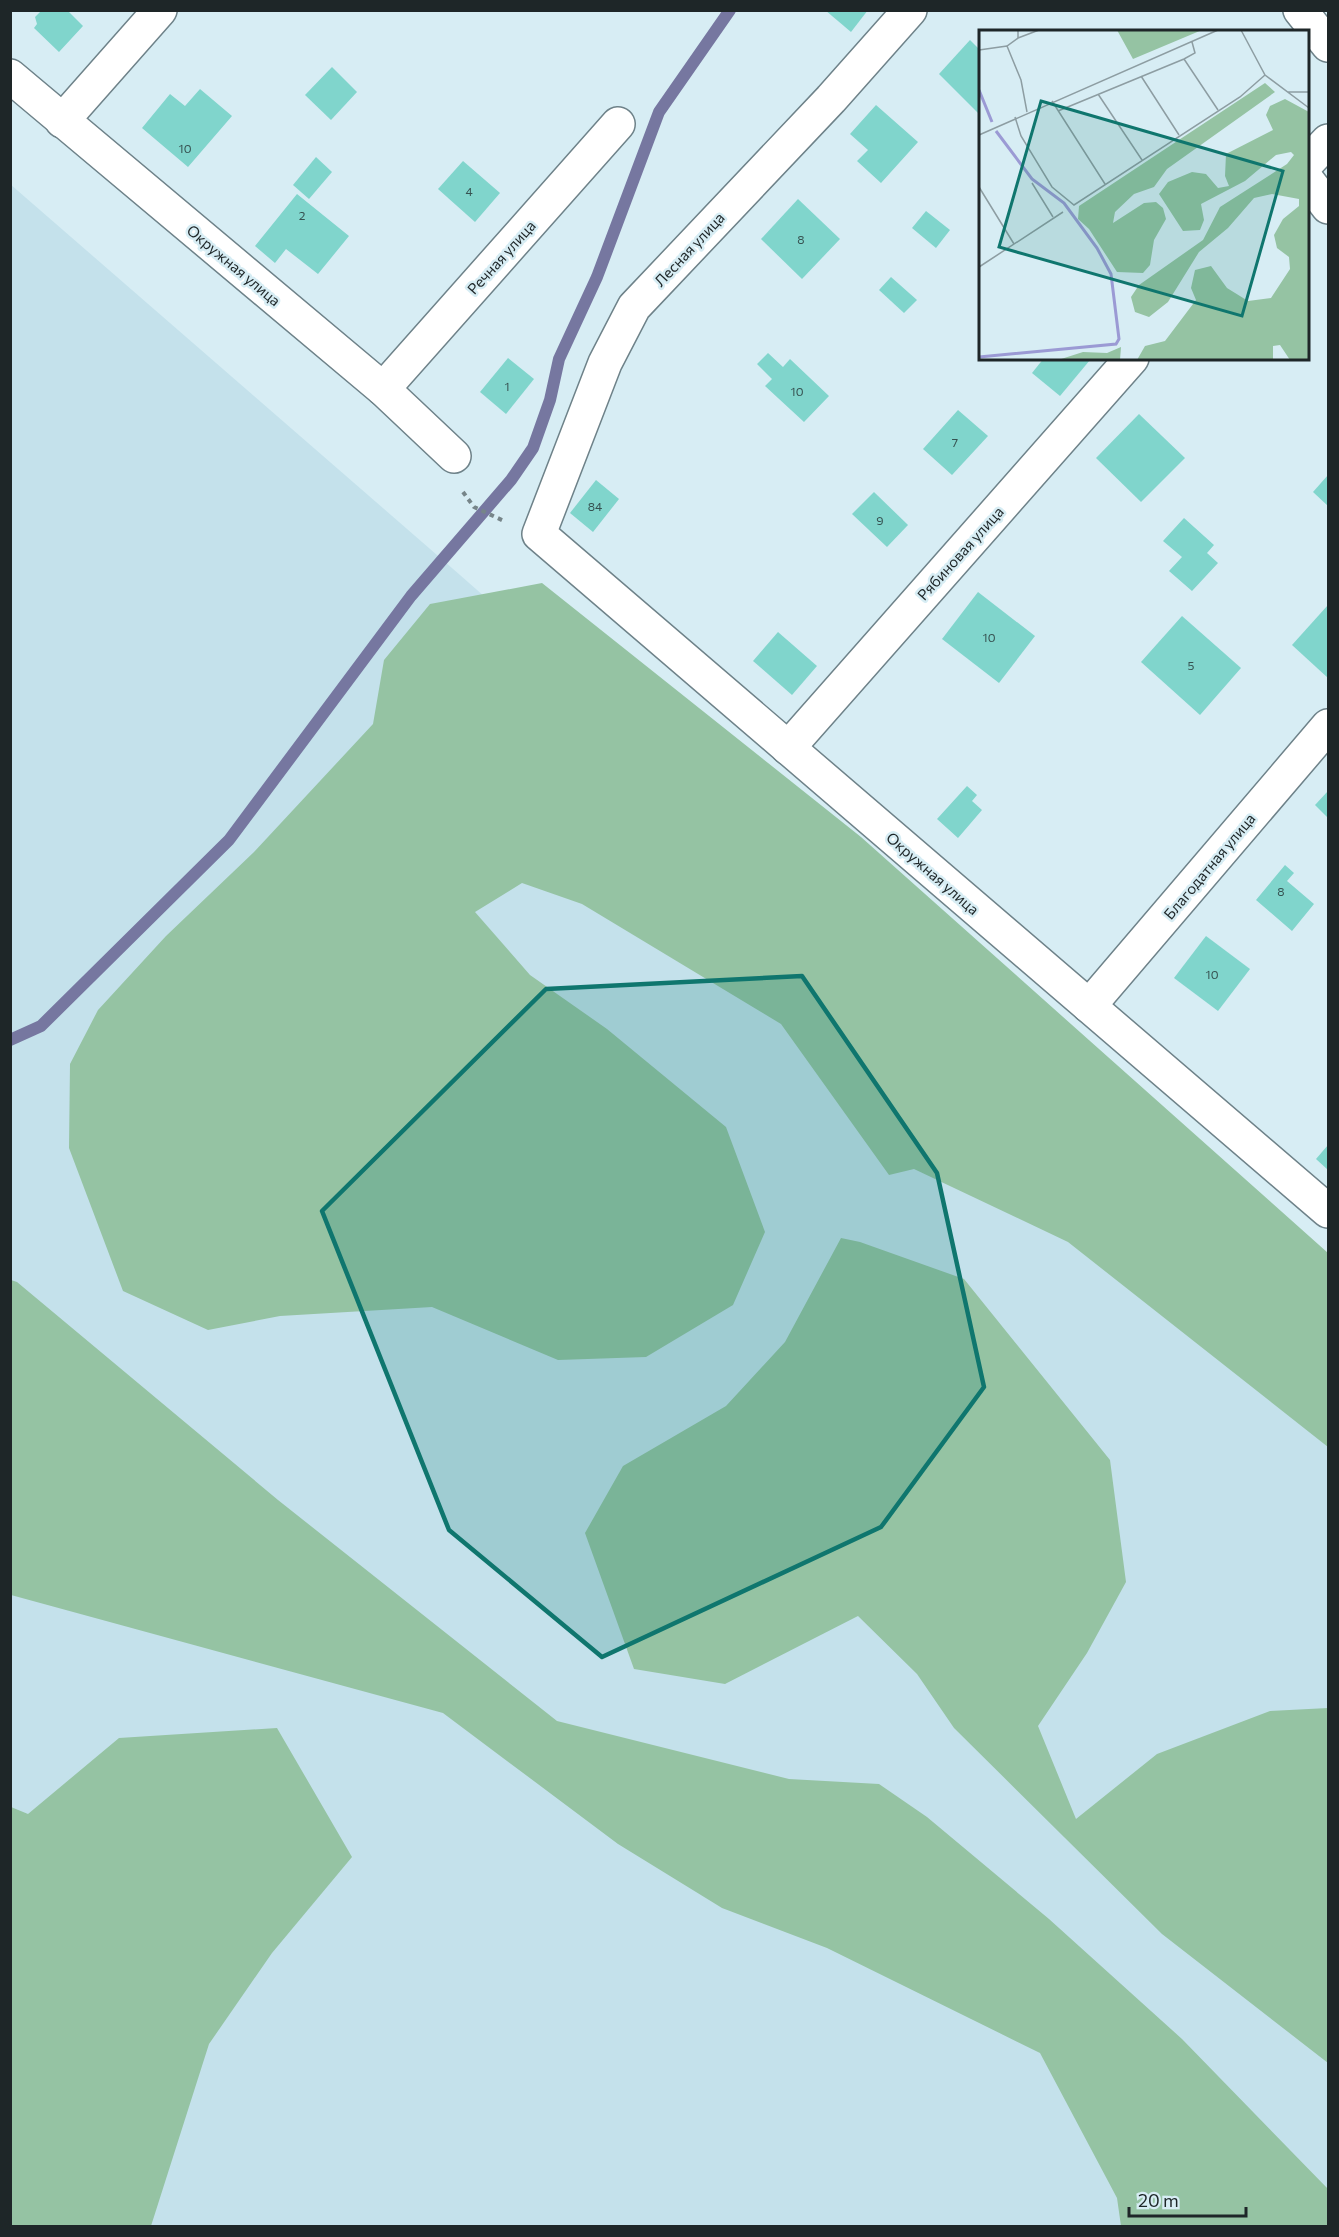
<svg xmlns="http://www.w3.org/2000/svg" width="1339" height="2237" viewBox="0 0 1339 2237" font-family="Commissioner,sans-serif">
	<rect width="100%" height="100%" fill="#d7edf4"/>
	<polygon fill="#c4e1eb" points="10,184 460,575 1328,1340 1328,2226 11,2226"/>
	<g fill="#95c3a3">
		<polygon points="542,583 861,837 1328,1253 1328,1447 1068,1242 914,1169 889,1175 781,1024 582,904 522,883 475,912 530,975 607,1029 726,1127 765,1232 733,1305 646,1357 558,1360 432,1307 280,1316 208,1330 123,1291 69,1148 70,1064 98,1010 166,936 254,852 373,724 384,660 430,604"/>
		<polygon points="841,1238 860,1242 964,1279 1110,1460 1126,1582 1087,1653 1038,1726 1076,1819 1157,1754 1270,1711 1328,1708 1328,2063 1162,1934 954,1728 917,1674 858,1616 725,1684 634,1669 585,1533 623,1466 726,1406 785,1342"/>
		<polygon points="11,1280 17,1282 278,1500 557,1721 789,1779 879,1784 927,1817 1049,1919 1182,2039 1328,2189 1328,2226 1121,2226 1117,2198 1040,2053 827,1948 722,1908 618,1844 443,1713 11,1595"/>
		<polygon points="277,1728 352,1857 272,1953 209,2044 151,2226 11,2226 11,1807 28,1814 119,1738"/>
	</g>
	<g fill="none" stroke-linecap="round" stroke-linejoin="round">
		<polyline stroke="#7677a0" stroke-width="12" points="10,1040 41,1026 229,840 411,596 511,480 533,448 550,400 559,359 597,277 659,112 730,10"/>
	</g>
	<g fill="#80d5cc">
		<polygon points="42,10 67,10 83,26 59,52 34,28 37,24 35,17"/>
		<polygon points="825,10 868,10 851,32"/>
		<polygon points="970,40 980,50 980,115 939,74"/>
		<polygon points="332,67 357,92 331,120 305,95"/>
		<polygon points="200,89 232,116 188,167 142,128 170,94 185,106"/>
		<polygon points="876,105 918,142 881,183 857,161 868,150 850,134"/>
		<polygon points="316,157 332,172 309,199 293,185"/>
		<polygon points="463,161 500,193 475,222 438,189"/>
		<polygon points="297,194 349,236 318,274 286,249 275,263 255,246"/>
		<polygon points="798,199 840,239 802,279 761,239"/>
		<polygon points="926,211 950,230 936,248 912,228"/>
		<polygon points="891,277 917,300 904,313 879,290"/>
		<polygon points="768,353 783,367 790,359 829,396 804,422 765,386 772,379 757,364"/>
		<polygon points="508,358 534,379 506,414 480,392"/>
		<polygon points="1044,358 1088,358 1090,360 1060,396 1032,373"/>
		<polygon points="958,410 988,436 952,475 923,449"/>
		<polygon points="1139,414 1185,458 1141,502 1096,458"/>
		<polygon points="1328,475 1328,506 1313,492"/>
		<polygon points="596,480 619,499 593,532 570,513"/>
		<polygon points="874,492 908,525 887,547 852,514"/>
		<polygon points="1184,518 1214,545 1207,553 1218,563 1192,591 1169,571 1182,557 1163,541"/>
		<polygon points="978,592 1035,636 999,683 942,639"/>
		<polygon points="1328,605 1328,678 1292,645"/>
		<polygon points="1182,616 1241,668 1200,715 1141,662"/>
		<polygon points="778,632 817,666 792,695 753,661"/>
		<polygon points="967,786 977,795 972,801 982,810 958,838 937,819"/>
		<polygon points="1328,791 1328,818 1315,805"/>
		<polygon points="1285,865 1294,873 1287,881 1314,904 1292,931 1256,900"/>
		<polygon points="1206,936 1250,969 1218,1011 1174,978"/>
		<polygon points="1328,1145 1328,1170 1316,1159"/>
	</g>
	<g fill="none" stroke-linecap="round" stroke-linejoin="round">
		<defs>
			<g id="minor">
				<polyline points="910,10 831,99 634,307 605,363 539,534 1328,1211"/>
				<polyline points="10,76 383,389 454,456"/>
				<polyline points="62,121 160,10"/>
				<polyline points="1308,162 1328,141"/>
				<polyline points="1308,181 1328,207"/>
				<polyline points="383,389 618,124"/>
				<polyline points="788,748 1132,358"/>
				<polyline points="1089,1006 1328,726"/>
			</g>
			<polyline id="major" points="1300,10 1328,45"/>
		</defs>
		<use href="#minor" stroke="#6e8289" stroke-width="36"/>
		<use href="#major" stroke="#6e8289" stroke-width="36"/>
		<polyline stroke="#768589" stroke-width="4" stroke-dasharray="4.5 4.5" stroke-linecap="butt" points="463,492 474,507 504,521"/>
		<use href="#minor" stroke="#fff" stroke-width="33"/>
		<use href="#major" stroke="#fff" stroke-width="33"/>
	</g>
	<path fill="#0f766e" fill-opacity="0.2" stroke="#0f766e" stroke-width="4.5" stroke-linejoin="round" d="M802 976 937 1173 984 1387 881 1527 602 1657 449 1530 322 1211 546 989Z"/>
	<g text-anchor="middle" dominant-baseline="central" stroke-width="5" stroke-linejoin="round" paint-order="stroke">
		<g font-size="12" fill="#365251">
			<text x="185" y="148">10</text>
			<text x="469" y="191">4</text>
			<text x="302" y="215">2</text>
			<text x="801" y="239">8</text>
			<text x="507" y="386">1</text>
			<text x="797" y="391">10</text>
			<text x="955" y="442">7</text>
			<text x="595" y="506">84</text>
			<text x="880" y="520">9</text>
			<text x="989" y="637">10</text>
			<text x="1191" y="665">5</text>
			<text x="1281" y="891">8</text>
			<text x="1212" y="974">10</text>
		</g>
		<g font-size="15" fill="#1e2628" stroke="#d7edf4">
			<text transform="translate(689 249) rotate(-47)">Лесная улица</text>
			<text transform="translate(501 257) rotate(-48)">Речная улица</text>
			<text transform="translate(234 265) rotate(40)">Окружная улица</text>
			<text transform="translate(960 553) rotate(-48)">Рябиновая улица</text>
			<text transform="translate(1209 866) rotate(-50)">Благодатная улица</text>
			<text transform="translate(933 873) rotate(41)">Окружная улица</text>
		</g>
	</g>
	<g transform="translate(979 30)">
		<rect width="330" height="330" fill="#d7edf4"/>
		<path d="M138 0H223L154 29ZM286 53 296 62 188 139 175 157 155 164 136 182 134 193 165 173 177 172 184 178 187 189 175 210 171 235 164 243 138 242 110 199 99 189 100 176ZM306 69 330 82V330H311L301 315 294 316V330H158L166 316 186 311 217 270 212 258 216 240 232 236 248 258 269 271 292 268 311 239 310 227 298 218 295 205 304 189 320 176V169L293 164 275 168 249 198 220 222 189 272 170 287 156 282 152 267 160 255 224 210 241 177 308 134 315 125 312 122 297 125 266 151 222 174 225 190 221 200 204 201 180 164 189 152 213 142 227 144 239 158 250 156 246 146 247 124 294 100 287 85 291 76ZM142 317 141 330H79L104 322 128 323Z" fill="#95c3a3"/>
		<path fill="none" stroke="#9b9ad4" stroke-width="3" d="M0 60 13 92M0 327 137 314 140 309 132 244 118 218 85 173 53 149 17 101"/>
		<path fill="none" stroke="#8d9da2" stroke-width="1.5" d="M262 0 286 45 330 78M39 8 60 0M28 16 42 50 48 82M0 20 28 16 39 8V0M205 29 239 80M162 46 200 105M309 62H330M119 64 163 130M73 71 126 154M79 81 205 29 216 23 213 12M36 87 42 106 73 157 95 175 261 67 286 45M0 105 239 0M53 153 74 187M0 157 35 214M0 237 84 182"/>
		<path fill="#0f766e" fill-opacity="0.15" stroke="#0f766e" stroke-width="3" d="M62 71 304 141 263 286 20 217Z"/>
		<rect width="330" height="330" fill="none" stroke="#1e2628" stroke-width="3"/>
	</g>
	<rect width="1339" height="2237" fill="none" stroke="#1e2628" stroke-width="24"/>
	<path d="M1129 2207v9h117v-9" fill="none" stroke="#1e2628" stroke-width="3"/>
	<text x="1138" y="2207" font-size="18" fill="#1e2628" stroke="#d7edf4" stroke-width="4.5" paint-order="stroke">20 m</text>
</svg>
